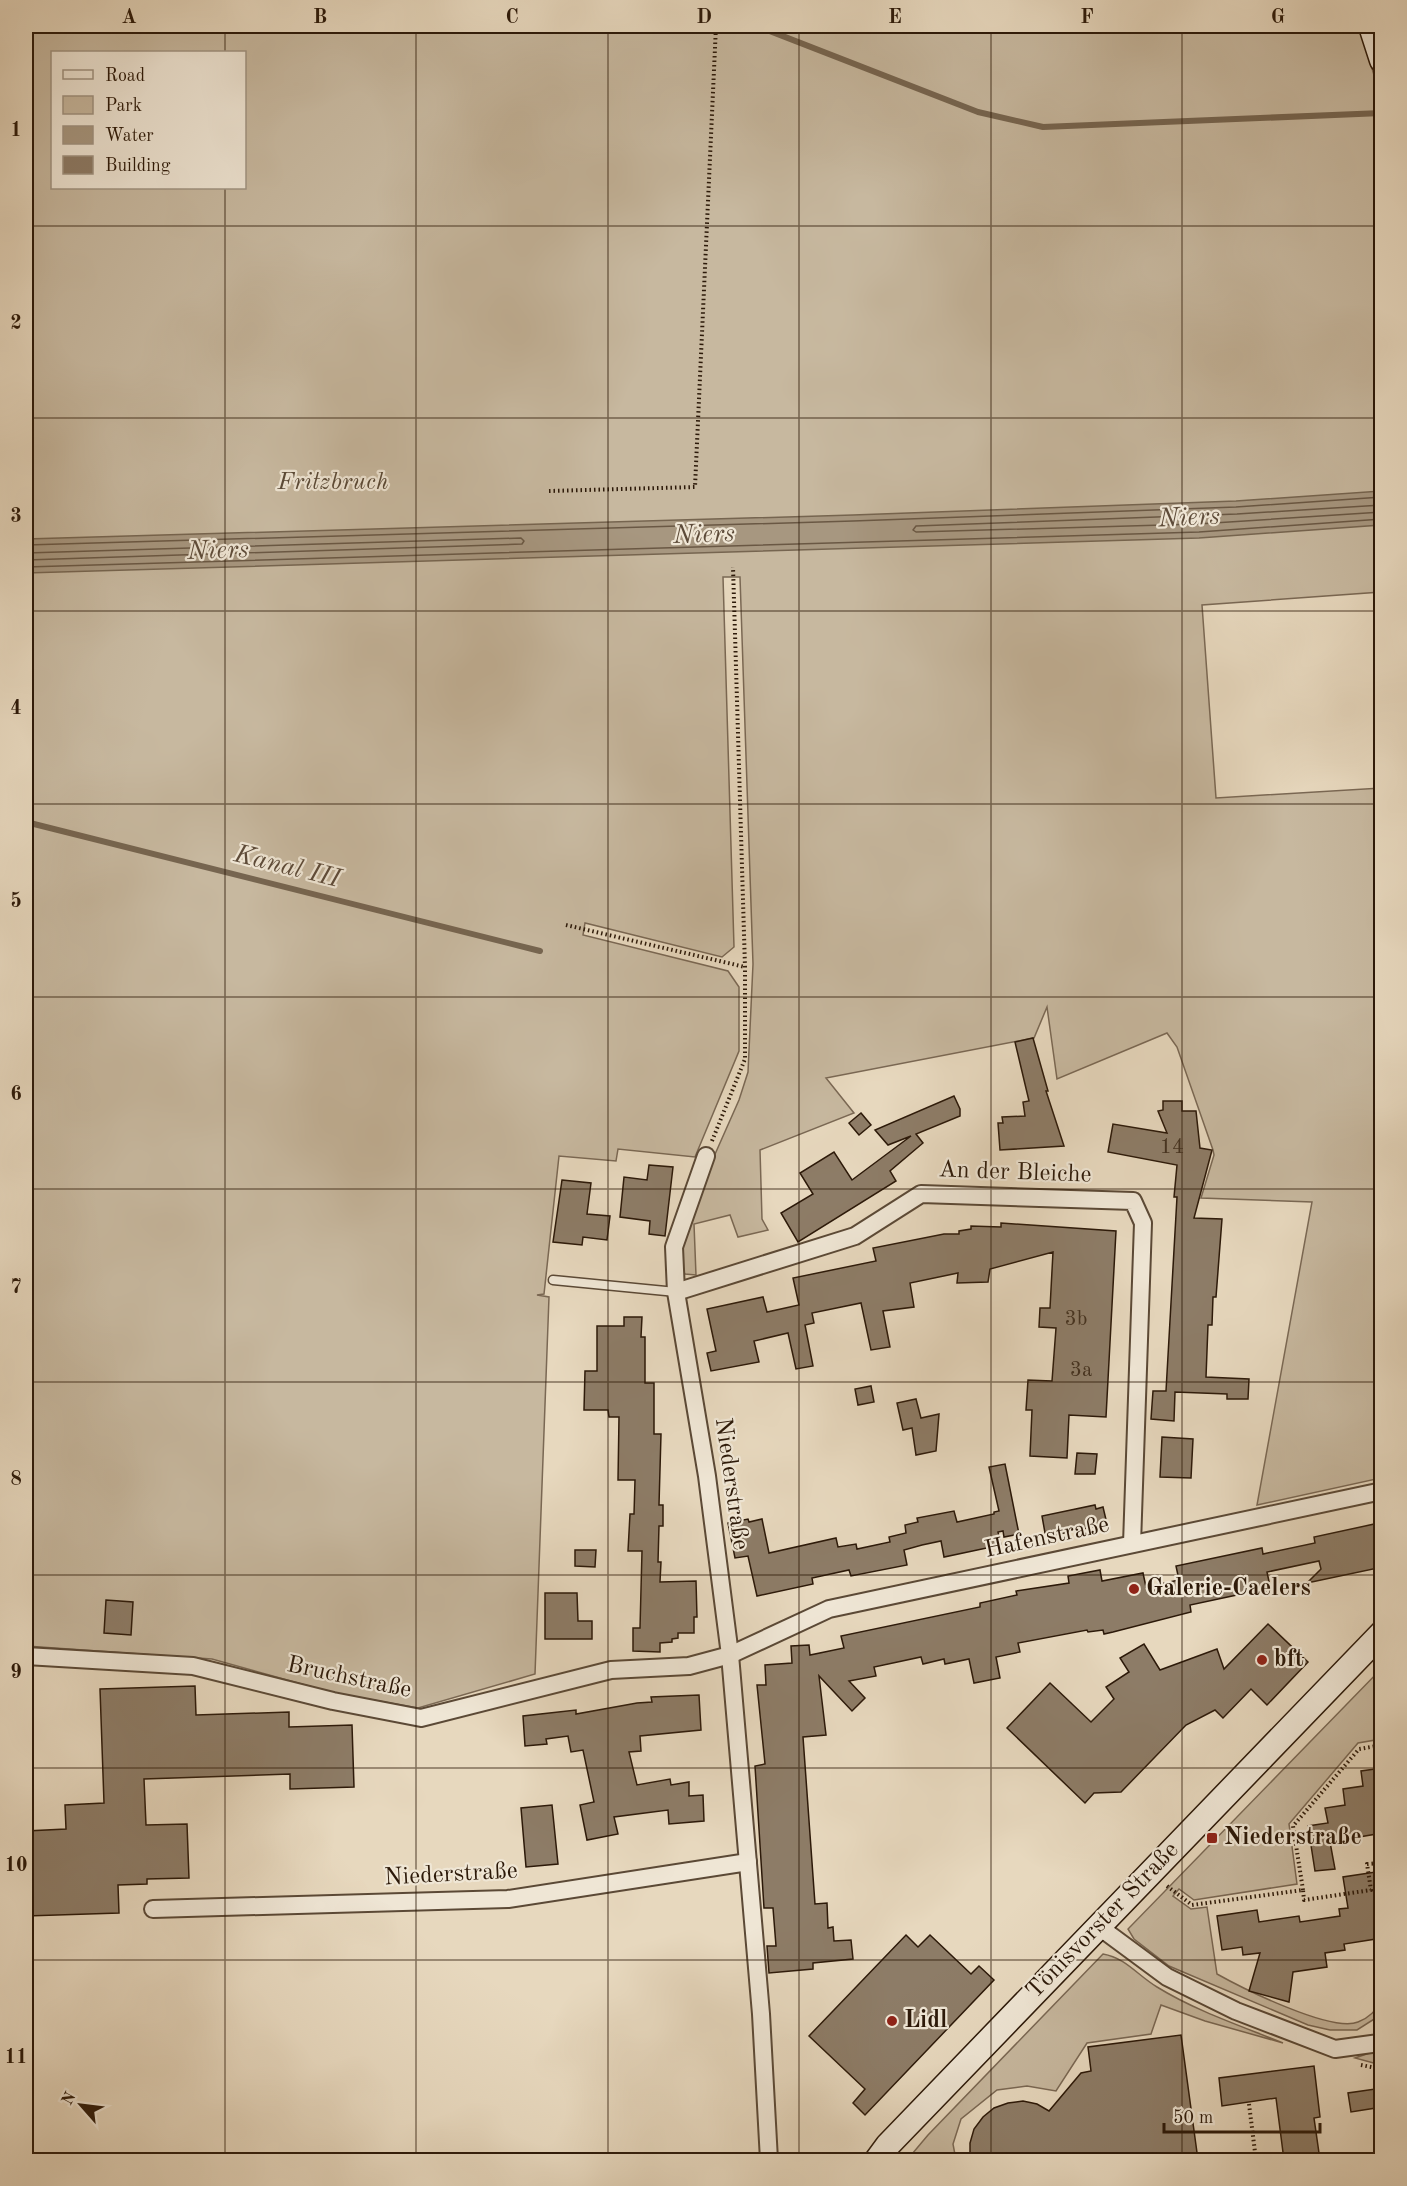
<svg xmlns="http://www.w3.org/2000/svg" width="1407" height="2186" viewBox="0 0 1407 2186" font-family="'Old Standard TT',serif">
	<rect width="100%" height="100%" fill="#e7d8be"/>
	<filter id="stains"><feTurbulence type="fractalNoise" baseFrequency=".00333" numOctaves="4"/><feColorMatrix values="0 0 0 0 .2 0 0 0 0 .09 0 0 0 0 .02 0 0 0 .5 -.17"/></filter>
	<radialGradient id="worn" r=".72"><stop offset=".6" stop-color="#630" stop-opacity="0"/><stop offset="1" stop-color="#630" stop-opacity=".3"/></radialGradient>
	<g fill="#c7b89f" stroke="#7a6854" stroke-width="1.5" fill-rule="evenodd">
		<path d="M26 26H1359L1382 101 1381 592 1202 605 1216 798 1381 788 1382 973 1377 974 1378 1098 1382 1099 1381 1478 1257 1505 1312 1202 1201 1198 1214 1155 1213 1150 1177 1047 1167 1033 1057 1079 1047 1007 1034 1038 826 1078 854 1113 760 1150 762 1219 768 1230 738 1237 730 1215 694 1224 696 1275 685 1274 679 1264 685 1222 739 1100 748 1072 753 964 740 577H723L734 947 722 957 585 923 583 935 728 971 739 987V1051L695 1157 618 1149 616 1161 559 1156 544 1294 537 1295 549 1297 535 1674 418 1708 334 1693 212 1659 26 1646ZM52 52H244V188H52Z"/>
		<path d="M1381 1669V1739L1358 1743 1289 1824 1297 1884 1194 1900 1179 1889 1173 1896 1191 1909 1207 1907 1217 1974C1242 1988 1332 2033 1358 2022 1369 2018 1376 2011 1381 2001L1379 2016 1357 2030H1330L1308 2025 1169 1966 1134 1939 1128 1929Z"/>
		<path d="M1103 1954C1126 1958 1137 1975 1157 1987 1196 2011 1241 2026 1283 2043L1205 2021 1161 2005 1151 2034 1087 2043 1056 2091 1027 2086 997 2090 961 2119 953 2144 956 2160H907L928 2135Z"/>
		<polygon points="1381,2049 1381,2065 1355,2058"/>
	</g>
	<polygon fill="#a79780" stroke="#766550" stroke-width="1.5" points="1381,491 1381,525 1199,538 26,573 26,539 853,515 1236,501"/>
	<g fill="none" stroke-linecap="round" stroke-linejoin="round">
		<g stroke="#6a5844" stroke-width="1.5">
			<polyline points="1382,505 1237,514 916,526 913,530 916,532 1198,524 1382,512"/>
			<polyline points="26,545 853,521 1236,507 1382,497"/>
			<polyline points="26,553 521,538 524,541 522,544 26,560"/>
			<polyline points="26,567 1199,532 1382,519"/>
		</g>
		<g stroke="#766550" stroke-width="6">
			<polyline points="757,26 978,112 1043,127 1382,113"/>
			<polyline points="26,822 540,951"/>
		</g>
	</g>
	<g fill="#8d7c67" stroke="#2c1909" stroke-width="1.5">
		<polygon points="1033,1038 1048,1091 1046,1091 1064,1146 1000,1150 998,1123 1003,1123 1002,1117 1025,1116 1023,1102 1029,1101 1015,1042"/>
		<polygon points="954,1096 960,1109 960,1116 916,1134 923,1143 890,1171 896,1181 798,1242 781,1213 813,1194 800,1173 834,1152 852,1180 911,1136 888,1145 875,1130"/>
		<polygon points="1163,1101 1182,1101 1182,1111 1196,1111 1200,1148 1212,1150 1194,1218 1222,1219 1216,1297 1213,1297 1212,1325 1208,1325 1206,1377 1249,1379 1248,1399 1227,1399 1227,1394 1175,1392 1174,1421 1151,1419 1153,1391 1166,1391 1177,1197 1174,1197 1177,1165 1108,1152 1113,1124 1167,1133 1158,1111 1163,1110"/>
		<polygon points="861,1113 871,1125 859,1135 849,1123"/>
		<polygon points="649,1165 673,1167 665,1236 649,1234 650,1221 620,1217 624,1177 647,1180"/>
		<polygon points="562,1180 591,1183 587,1214 610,1216 607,1240 583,1237 582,1245 553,1242"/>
		<polygon points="1001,1223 1116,1231 1106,1417 1069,1415 1067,1458 1030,1456 1032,1410 1026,1410 1028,1380 1052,1381 1056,1328 1039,1327 1040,1308 1050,1308 1053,1252 990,1269 988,1282 957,1283 958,1273 910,1283 914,1307 883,1311 890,1347 871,1350 861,1303 812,1313 814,1323 805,1325 813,1366 796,1369 788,1333 754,1341 759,1362 711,1371 707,1353 716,1351 707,1309 763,1297 767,1312 799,1305 793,1278 876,1261 873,1248 944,1234 959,1234 959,1231 971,1229 971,1226 1001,1227"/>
		<polygon points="624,1317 642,1317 641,1337 645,1337 645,1383 654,1383 654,1434 661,1434 659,1505 663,1505 663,1526 659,1526 658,1562 661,1562 660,1582 696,1581 697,1617 694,1617 694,1633 678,1633 678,1638 672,1639 672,1642 660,1643 660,1652 633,1651 633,1628 640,1628 642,1551 628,1551 630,1514 634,1514 635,1480 618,1480 619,1417 609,1417 608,1410 584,1410 585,1371 597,1371 597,1326 624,1326"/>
		<polygon points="871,1386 874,1402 858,1405 855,1389"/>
		<polygon points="916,1399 921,1418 939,1414 936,1451 916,1455 912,1428 903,1430 897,1403"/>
		<polygon points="1162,1437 1193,1439 1191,1478 1160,1477"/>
		<polygon points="1077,1453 1097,1454 1095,1474 1075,1474"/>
		<polygon points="1005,1464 1019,1534 1004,1537 1003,1531 998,1532 1001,1545 944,1557 941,1541 922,1545 904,1550 907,1565 851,1576 849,1570 812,1578 813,1584 757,1596 748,1556 735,1558 728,1523 748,1519 749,1522 762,1519 769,1553 836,1538 838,1547 856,1544 857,1549 890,1542 889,1537 906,1533 905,1525 918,1522 917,1518 954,1511 957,1522 994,1514 994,1512 999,1511 989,1467"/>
		<polygon points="1095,1505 1096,1509 1103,1507 1107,1524 1055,1535 1054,1532 1045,1533 1042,1516"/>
		<polygon points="1379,1523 1382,1536 1382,1555 1376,1556 1378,1568 1307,1583 1321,1569 1319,1561 1267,1572 1271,1591 1251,1595 1251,1592 1190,1605 1191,1612 1113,1632 1104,1634 1103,1630 1088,1632 1087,1630 1018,1643 1020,1652 996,1657 1000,1678 974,1683 969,1659 945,1664 944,1659 923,1664 921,1657 874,1667 876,1676 849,1681 865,1698 852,1711 819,1676 826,1735 803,1737 815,1904 827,1903 828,1928 833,1927 834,1941 851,1940 853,1959 813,1963 813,1969 769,1973 767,1946 776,1946 773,1908 764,1908 755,1766 765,1764 757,1685 766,1685 765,1665 792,1663 791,1646 809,1645 810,1655 844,1648 841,1636 980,1607 980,1603 1017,1595 1016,1591 1069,1583 1068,1576 1100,1570 1102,1581 1143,1573 1146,1587 1179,1580 1176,1566 1262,1548 1263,1554 1315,1543 1314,1537"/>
		<polygon points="575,1550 596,1550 595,1567 575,1566"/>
		<polygon points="545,1593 577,1593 578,1621 592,1621 592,1639 545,1639"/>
		<polygon points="106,1600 133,1602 131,1635 104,1633"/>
		<polygon points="1268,1624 1308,1662 1267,1705 1251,1689 1223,1718 1215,1710 1186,1725 1121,1792 1094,1793 1085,1803 1007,1728 1050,1683 1091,1722 1114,1699 1106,1687 1129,1672 1120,1658 1144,1644 1160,1670 1217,1649 1224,1669"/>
		<polygon points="195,1686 196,1715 289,1712 289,1727 352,1725 354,1787 290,1789 290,1774 144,1779 146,1825 187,1824 189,1878 147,1879 147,1884 118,1885 119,1913 26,1916 26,1831 66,1829 65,1805 104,1803 100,1689"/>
		<polygon points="699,1695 701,1730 640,1736 641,1751 629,1752 637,1785 670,1779 671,1785 689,1782 689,1796 703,1795 704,1821 669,1824 668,1810 614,1817 618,1834 587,1840 580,1805 594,1802 583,1750 571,1752 568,1736 546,1739 547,1744 525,1746 523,1716 576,1710 576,1714 637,1703 652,1702 651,1697"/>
		<polygon points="1382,1768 1382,1833 1330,1842 1335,1869 1315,1871 1308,1826 1328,1823 1325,1808 1345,1805 1343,1789 1363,1786 1361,1771"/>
		<polygon points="552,1805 558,1864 526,1867 521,1808"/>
		<polygon points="1382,1871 1382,1938 1344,1944 1345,1950 1325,1953 1327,1967 1293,1972 1289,2002 1249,1991 1260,1953 1243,1955 1242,1947 1222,1950 1217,1916 1257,1910 1259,1922 1299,1916 1300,1922 1340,1916 1339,1909 1348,1908 1343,1877"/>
		<polygon points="906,1935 918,1947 930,1935 971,1974 979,1966 994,1980 865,2115 853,2103 865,2089 809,2036"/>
		<polygon points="1181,2035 1198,2160 970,2160 970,2143 974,2129 983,2117 994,2108 1008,2103 1023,2101 1037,2104 1049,2111 1081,2073 1091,2071 1088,2047"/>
		<polygon points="1314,2066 1320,2117 1314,2118 1320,2160 1284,2160 1276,2098 1222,2106 1219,2078"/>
		<polygon points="1382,2088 1382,2107 1351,2112 1348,2093"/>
	</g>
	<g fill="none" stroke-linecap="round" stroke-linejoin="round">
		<defs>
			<polyline id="service" points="553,1280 676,1292"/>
			<g id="minor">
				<polyline points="706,1156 674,1247 676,1292 707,1476 730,1655 761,2014 769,2160"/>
				<polyline points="676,1292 855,1236 921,1194 1133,1201 1143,1223 1132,1544"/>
				<polyline points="26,1656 193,1666 333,1701 421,1718 611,1670 689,1666 730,1655 829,1609 1382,1491"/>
				<polyline points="153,1909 508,1899 748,1862"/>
				<polyline points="1098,1926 1167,1977 1236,2011 1335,2049 1379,2043 1382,2039"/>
			</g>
			<g id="secondary">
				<polyline points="1371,26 1382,60"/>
				<polyline points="877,2160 888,2145 1382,1633"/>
			</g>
		</defs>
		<use href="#service" stroke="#5b4936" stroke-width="11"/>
		<use href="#minor" stroke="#5b4936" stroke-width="20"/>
		<use href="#secondary" stroke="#2c1909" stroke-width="27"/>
		<g stroke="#2c1909" stroke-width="4" stroke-dasharray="1.5 3" stroke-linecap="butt">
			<polyline points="549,491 695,487 716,26"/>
			<polyline points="566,925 745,967"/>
			<polyline points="712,1141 745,1059 745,967 733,567"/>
			<polyline points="1167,1886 1192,1905 1303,1890 1304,1900 1371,1890 1367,1864 1382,1863"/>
			<polyline points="1303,1890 1293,1826 1359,1749 1382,1745"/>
			<polyline points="1361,2065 1382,2069"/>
			<polyline points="1249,2104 1256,2160"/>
		</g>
		<use href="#service" stroke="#efe6d5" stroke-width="8"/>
		<use href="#minor" stroke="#efe6d5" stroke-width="16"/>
		<use href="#secondary" stroke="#efe6d5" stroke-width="24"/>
	</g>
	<path fill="none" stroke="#2c1909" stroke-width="1.5" stroke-opacity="0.55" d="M225 26V52M416 26V2160M608 26V2160M799 26V2160M991 26V2160M1182 26V2160M225 188V2160M26 226H1382M26 418H1382M26 611H1382M26 804H1382M26 997H1382M26 1189H1382M26 1382H1382M26 1575H1382M26 1768H1382M26 1960H1382"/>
	<g fill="#8f2418" stroke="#efe6d5" stroke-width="2">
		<circle cx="1134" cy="1589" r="6"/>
		<circle cx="1262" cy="1660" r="6"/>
		<rect x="1206" y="1832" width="12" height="12" rx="3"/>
		<circle cx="892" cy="2021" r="6"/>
	</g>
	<g text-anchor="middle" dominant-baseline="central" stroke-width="4.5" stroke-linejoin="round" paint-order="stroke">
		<g font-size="21" fill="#443220">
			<text x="1172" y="1147">14</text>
			<text x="1076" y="1319">3b</text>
			<text x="1081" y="1370">3a</text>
		</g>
		<g font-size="24" font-style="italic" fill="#5a4936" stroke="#efe6d5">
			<text x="333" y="483">Fritzbruch</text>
		</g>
		<g font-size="24" fill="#2c1909" stroke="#efe6d5">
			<text transform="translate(1015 1173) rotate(2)">An der Bleiche</text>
			<text transform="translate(731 1484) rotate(82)">Niederstraße</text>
			<text transform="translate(1047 1538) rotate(-12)">Hafenstraße</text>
			<text transform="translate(349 1678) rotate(12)">Bruchstraße</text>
			<text transform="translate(451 1875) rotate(-3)">Niederstraße</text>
			<text transform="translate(1103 1921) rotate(-46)">Tönisvorster Straße</text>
		</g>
		<g font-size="24" font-weight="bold" fill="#2c1909" stroke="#efe6d5" text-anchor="start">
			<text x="1146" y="1589">Galerie-Caelers</text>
			<text x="1274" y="1660">bft</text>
			<text x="1224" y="1838">Niederstraße</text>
			<text x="904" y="2021">Lidl</text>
		</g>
		<g font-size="26" font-style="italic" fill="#5d4b39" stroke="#efe6d5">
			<text transform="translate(1189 518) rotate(-3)">Niers</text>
			<text transform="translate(704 535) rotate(-2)">Niers</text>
			<text transform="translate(218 551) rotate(-2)">Niers</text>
			<text transform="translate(287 867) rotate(14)">Kanal III</text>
		</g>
	</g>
	<rect width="1407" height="2186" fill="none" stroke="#e7d8be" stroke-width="66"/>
	<rect x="51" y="51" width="195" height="138" fill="#efe6d5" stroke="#a19483" stroke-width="1.5"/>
	<rect x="63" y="70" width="30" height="9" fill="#efe6d5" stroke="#a19483" stroke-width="1.5"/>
	<text x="105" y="81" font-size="18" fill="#2c1909">Road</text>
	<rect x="63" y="96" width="30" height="18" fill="#c7b89f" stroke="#a19483" stroke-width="1.5"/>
	<text x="105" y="111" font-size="18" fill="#2c1909">Park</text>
	<rect x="63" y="126" width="30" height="18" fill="#a79780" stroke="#a19483" stroke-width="1.5"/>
	<text x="105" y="141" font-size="18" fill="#2c1909">Water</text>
	<rect x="63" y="156" width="30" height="18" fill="#8d7c67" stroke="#a19483" stroke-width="1.5"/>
	<text x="105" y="171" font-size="18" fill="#2c1909">Building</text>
	<g transform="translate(81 2105) rotate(298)" stroke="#efe6d5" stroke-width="4.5" paint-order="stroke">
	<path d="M0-4.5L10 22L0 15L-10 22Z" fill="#2c1909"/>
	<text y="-9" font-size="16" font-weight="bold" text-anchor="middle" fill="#2c1909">N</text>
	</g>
	<path d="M1164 2123v9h156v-9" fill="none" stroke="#2c1909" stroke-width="3"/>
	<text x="1173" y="2123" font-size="18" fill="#2c1909" stroke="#efe6d5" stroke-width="4.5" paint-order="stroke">50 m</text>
	<rect x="33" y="33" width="1341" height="2120" fill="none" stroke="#2c1909" stroke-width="2"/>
	<g font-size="20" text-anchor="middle" font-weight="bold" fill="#2c1909">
		<text x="129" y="23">A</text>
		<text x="320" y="23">B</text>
		<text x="512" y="23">C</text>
		<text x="704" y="23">D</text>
		<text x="895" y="23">E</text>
		<text x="1087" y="23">F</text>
		<text x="1278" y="23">G</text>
		<text x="16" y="136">1</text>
		<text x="16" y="329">2</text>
		<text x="16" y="522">3</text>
		<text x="16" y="714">4</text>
		<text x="16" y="907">5</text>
		<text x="16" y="1100">6</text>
		<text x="16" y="1293">7</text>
		<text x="16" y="1485">8</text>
		<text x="16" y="1678">9</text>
		<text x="16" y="1871">10</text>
		<text x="16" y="2063">11</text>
	</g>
	<rect width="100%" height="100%" filter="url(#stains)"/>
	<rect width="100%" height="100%" fill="url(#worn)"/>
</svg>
